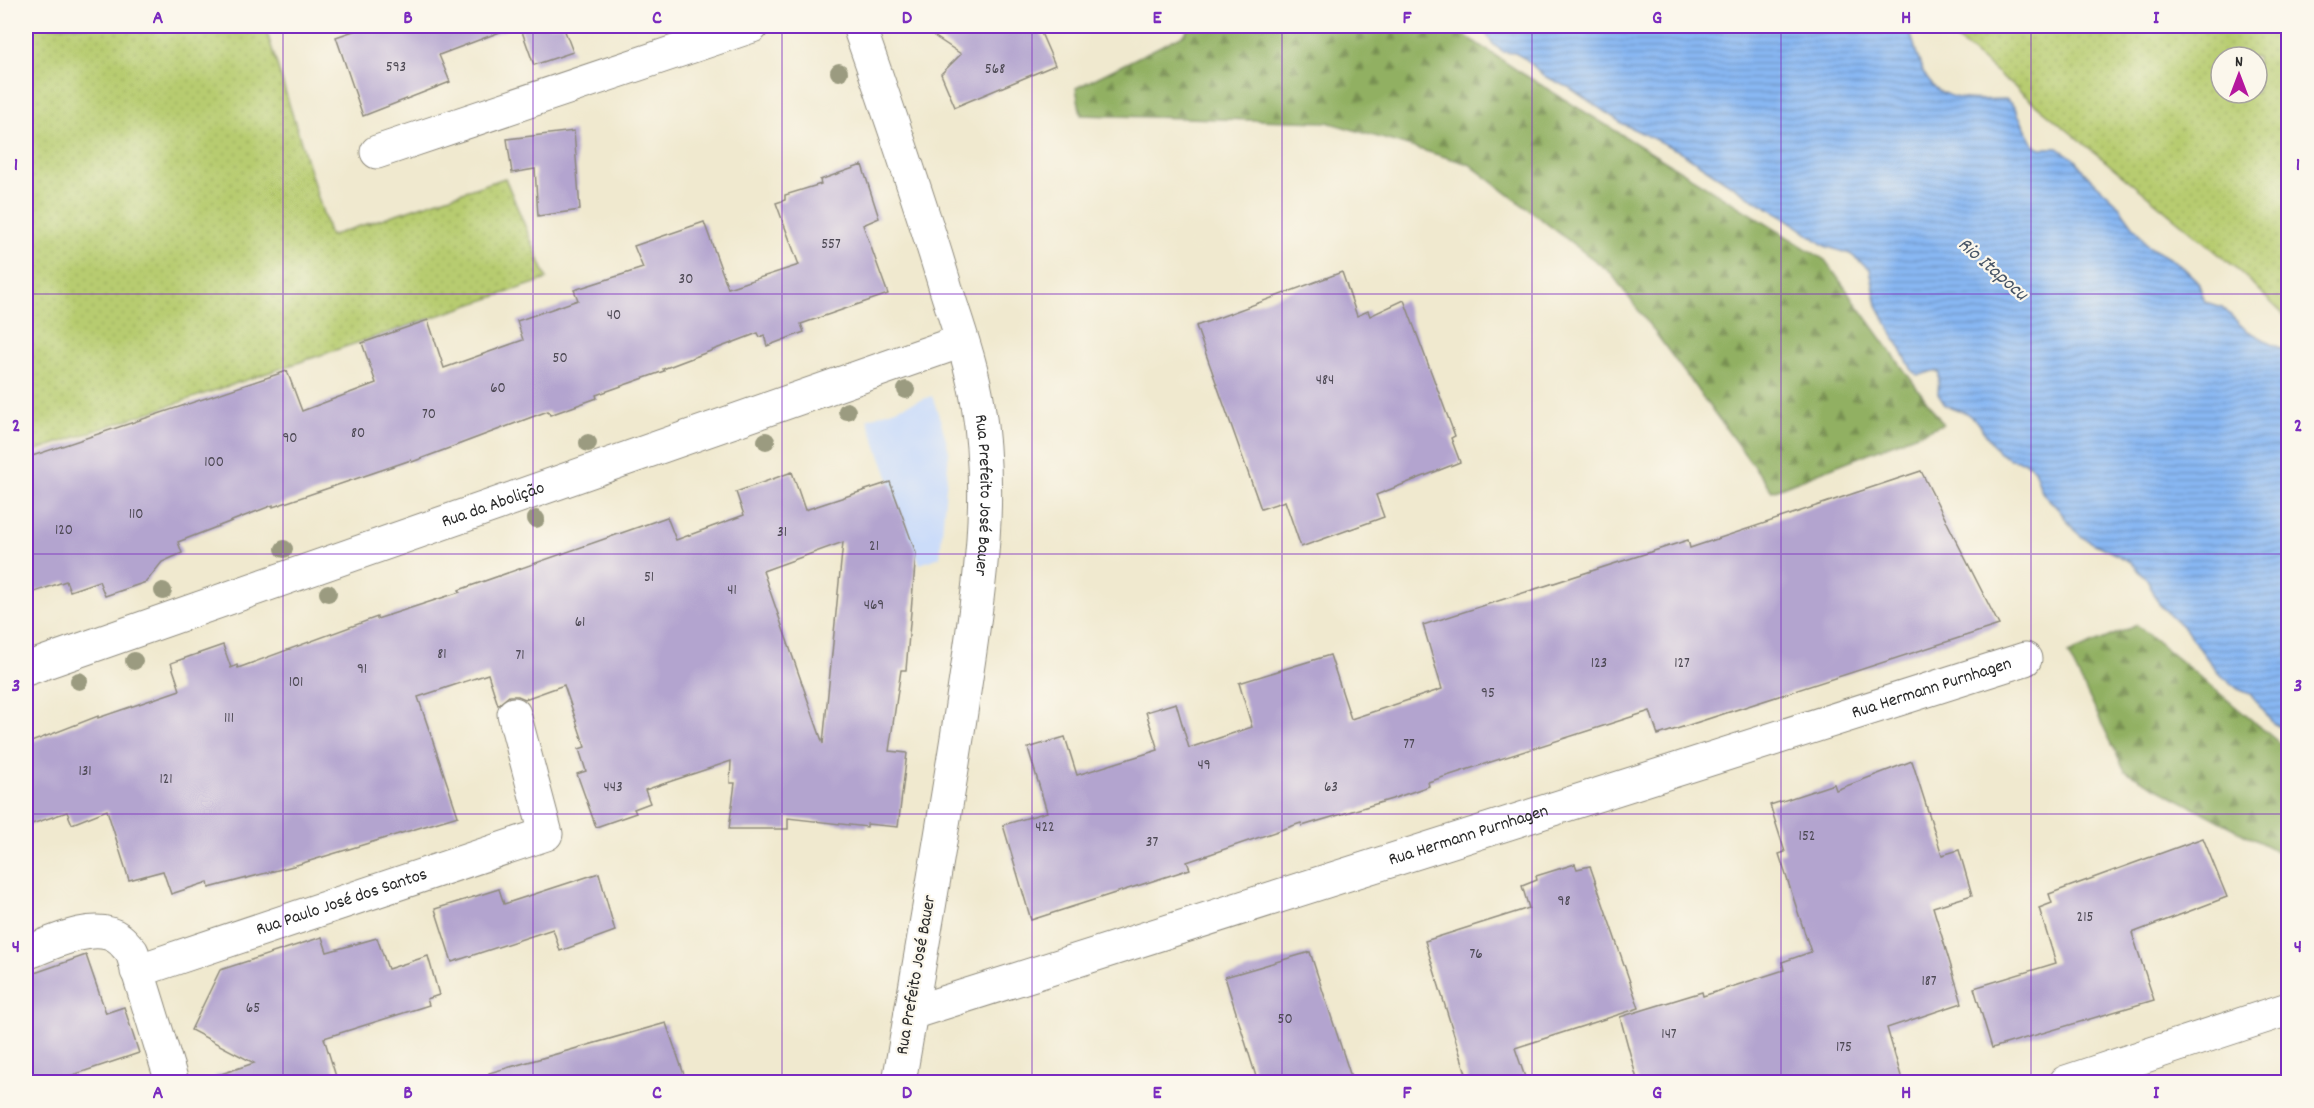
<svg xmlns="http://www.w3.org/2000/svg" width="2314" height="1108" viewBox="0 0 2314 1108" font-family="Dekko,sans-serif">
	<defs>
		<pattern id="grass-dots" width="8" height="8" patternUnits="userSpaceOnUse" patternTransform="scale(1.5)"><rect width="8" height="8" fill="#b7cc70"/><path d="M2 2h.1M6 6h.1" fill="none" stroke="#9eaf61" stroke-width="1.8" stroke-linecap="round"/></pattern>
		<pattern id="forest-firs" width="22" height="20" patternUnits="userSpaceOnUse" patternTransform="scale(1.5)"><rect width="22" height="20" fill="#91b062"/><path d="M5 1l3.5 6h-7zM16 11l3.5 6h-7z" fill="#778f51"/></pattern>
		<pattern id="water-rules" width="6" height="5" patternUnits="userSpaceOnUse" patternTransform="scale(1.5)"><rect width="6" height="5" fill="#88b7f3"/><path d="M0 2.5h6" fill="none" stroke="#6f95c5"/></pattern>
	</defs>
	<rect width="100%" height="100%" fill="#fbf7ec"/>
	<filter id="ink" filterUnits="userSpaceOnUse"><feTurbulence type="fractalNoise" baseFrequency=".0167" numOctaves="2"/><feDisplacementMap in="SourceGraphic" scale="12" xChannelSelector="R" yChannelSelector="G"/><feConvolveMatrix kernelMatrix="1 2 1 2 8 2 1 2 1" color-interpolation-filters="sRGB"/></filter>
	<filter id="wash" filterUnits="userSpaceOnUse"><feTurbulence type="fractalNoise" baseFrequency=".008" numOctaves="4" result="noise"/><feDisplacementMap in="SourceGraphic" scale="24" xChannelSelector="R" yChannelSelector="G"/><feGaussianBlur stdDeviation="1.35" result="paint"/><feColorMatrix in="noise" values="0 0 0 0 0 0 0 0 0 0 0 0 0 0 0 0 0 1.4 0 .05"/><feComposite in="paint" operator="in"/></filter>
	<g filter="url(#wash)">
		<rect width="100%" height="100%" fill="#f0e9cf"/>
		<polygon fill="#cbdcf9" points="932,396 941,422 949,451 940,557 920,564 867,419"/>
		<g fill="url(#grass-dots)" stroke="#717c4e" stroke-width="1.5" fill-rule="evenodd">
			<polygon points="26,26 265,26 330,236 505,178 547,279 26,454"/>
			<path d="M1940 26H2288V319L2237 269ZM2221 57H2257V93H2221Z"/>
		</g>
		<g fill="url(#forest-firs)" stroke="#5e6e46" stroke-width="1.5">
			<polygon points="1189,26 1451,26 1520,72 1825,260 1943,424 1772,491 1611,273 1469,164 1327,122 1081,115 1076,88 1185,34"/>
			<polygon points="2137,625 2288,750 2288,857 2125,771 2068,654"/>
		</g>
		<path fill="url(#water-rules)" stroke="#5a718f" stroke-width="1.5" d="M1481 26H1907C1914 39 1916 55 1922 69 1937 105 1974 100 2006 99L2015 108 2034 145 2041 148H2058L2076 160 2084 172 2116 202 2148 246 2181 265 2198 282 2205 302 2222 307 2246 330 2288 352V729L2274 724 2250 694 2238 689 2217 672 2186 630 2159 604 2148 581 2131 562 2085 539 2075 531 2059 510 2042 492 2034 469 2024 461 2010 459 1999 453 1976 421 1966 413 1945 405 1938 394 1939 372 1933 371 1918 376 1912 370 1877 305 1870 269 1850 254 1825 246 1783 216 1748 196 1681 152 1623 124 1568 87 1544 76 1526 59 1515 53 1503 52 1493 44Z"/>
		<g id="blocks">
			<g fill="#b3a4cf" fill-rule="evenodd">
				<polygon points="368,26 507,26 508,29 439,55 450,82 363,116 336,37"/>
				<polygon points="520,26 563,26 573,52 534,65"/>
				<polygon points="919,26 1038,26 1055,65 955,107 941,74 961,54"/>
				<polygon points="574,131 580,210 538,216 535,169 512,173 507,139"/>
				<polygon points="862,165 879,218 863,225 888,294 801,324 804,332 767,346 764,335 760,337 758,333 663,369 664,371 596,395 597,398 550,415 548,411 412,462 411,460 273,507 273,505 178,542 182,553 162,562 146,582 105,596 99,581 70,591 66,581 26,595 26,458 287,371 302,411 376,383 362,343 428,320 444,368 523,340 517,321 578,300 574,290 643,268 634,246 704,222 728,288 799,265 776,203 785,200 785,195 821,184 820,180"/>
				<polygon points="1342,272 1357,316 1368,311 1370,316 1404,300 1455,436 1451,438 1460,462 1376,495 1384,517 1301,547 1285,501 1261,509 1196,326"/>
				<polygon points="1921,471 1999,625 1658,735 1650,711 1428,782 1429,786 1392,799 1302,826 1301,823 1187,862 1190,869 1031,920 1003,825 1047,812 1028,748 1065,737 1077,775 1158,750 1146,712 1176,703 1189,748 1252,727 1239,683 1330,655 1351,719 1442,689 1423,625 1688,540 1690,548"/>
				<path d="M792 472 805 510 890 482 916 553 906 670H901L889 751 907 753 898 827 867 824V827L788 818V829H729L735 783H730L731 761 645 790 650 803 634 809 636 813 596 827 577 774 586 771 579 749 585 747 564 685 525 699 518 696H509L498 705 488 674 418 697 458 816 293 866 209 888 208 882 171 894 163 871 129 880 107 810 72 824 67 812 26 826V744L98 716V718L180 690 171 663 223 645 231 668 237 665 238 668 377 617V619L460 592 459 590 667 517 676 540 744 515 736 492ZM843 542 823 744 763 571Z"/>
				<polygon points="1912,761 1942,855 1959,850 1972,895 1933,907 1962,1003 1887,1028 1903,1083 1638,1083 1620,1017 1702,992 1703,996 1784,970 1782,962 1811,952 1779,854 1785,852 1770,805 1834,784 1836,790"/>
				<polygon points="2203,838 2227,897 2132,933 2154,1000 1992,1048 1974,988 2056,963 2039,908 2052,903 2049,894"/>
				<polygon points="1575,864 1577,869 1590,866 1639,1008 1515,1048 1527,1083 1469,1083 1425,941 1529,908 1522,886 1537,880 1536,876"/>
				<polygon points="599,873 615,931 560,951 553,929 452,962 435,909 499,889 504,904"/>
				<polygon points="322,937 327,952 377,938 388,969 428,956 439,995 427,999 429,1005 324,1038 338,1083 216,1083 215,1076 254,1063 191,1030 220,970"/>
				<polygon points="1310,952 1353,1083 1258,1083 1225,977"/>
				<polygon points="86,955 106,1013 124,1007 139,1053 49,1083 26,1083 26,976"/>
				<polygon points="666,1023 687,1083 490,1083 489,1073"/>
			</g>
		</g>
	</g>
	<g filter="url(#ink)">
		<use href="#blocks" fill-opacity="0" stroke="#8e8a7d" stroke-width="1.5"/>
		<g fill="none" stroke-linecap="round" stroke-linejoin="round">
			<defs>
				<g id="minor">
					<path id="s1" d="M859 26C889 113 920 200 946 289 958 327 972 365 978 404 995 510 976 608 961 712 942 836 920 959 899 1082"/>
					<polyline points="377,152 752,26"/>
					<path id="s2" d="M26 669 962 341"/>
					<path d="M26 953C50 944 95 921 118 938 123 941 127 947 132 952L172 1082"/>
					<path id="s3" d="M137 971 546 834 514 714"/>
					<path id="s4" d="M911 1013 2025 659"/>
					<polyline points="2066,1082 2288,1009"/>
				</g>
			</defs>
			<use href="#minor" stroke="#8e8a7d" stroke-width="35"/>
			<use href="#minor" stroke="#fff" stroke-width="33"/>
		</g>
		<g fill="#9b9b80">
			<circle cx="839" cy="72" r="9"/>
			<circle cx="906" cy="390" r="9"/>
			<circle cx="847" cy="411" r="9"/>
			<circle cx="766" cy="441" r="9"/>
			<circle cx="588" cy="443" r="9"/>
			<circle cx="536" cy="519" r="9"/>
			<circle cx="284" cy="549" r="9"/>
			<circle cx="163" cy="591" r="9"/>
			<circle cx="328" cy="593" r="9"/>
			<circle cx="134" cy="661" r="9"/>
			<circle cx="79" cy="681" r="9"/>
		</g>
	</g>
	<path fill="none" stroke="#7b2cbf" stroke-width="1.5" stroke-opacity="0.55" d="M283 26V1082M533 26V1082M782 26V1082M1032 26V1082M1282 26V1082M1532 26V1082M1781 26V1082M2031 26V1082M26 294H2288M26 554H2288M26 814H2288"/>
	<g text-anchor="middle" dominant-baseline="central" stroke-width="4.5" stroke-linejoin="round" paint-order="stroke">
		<g font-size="15" fill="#4d4954">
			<text x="396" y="68">593</text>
			<text x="995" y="70">568</text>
			<text x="831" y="245">557</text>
			<text x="686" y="280">30</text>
			<text x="614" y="316">40</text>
			<text x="560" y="359">50</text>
			<text x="1325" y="381">484</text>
			<text x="498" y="389">60</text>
			<text x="429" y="415">70</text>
			<text x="358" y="434">80</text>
			<text x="290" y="439">90</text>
			<text x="214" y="463">100</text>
			<text x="136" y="515">110</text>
			<text x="64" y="531">120</text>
			<text x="782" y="533">31</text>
			<text x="874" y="547">21</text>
			<text x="649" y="578">51</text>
			<text x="732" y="591">41</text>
			<text x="874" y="606">469</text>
			<text x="580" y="623">61</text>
			<text x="442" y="655">81</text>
			<text x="520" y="656">71</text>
			<text x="1599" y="664">123</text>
			<text x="1682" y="664">127</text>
			<text x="362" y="670">91</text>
			<text x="296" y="683">101</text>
			<text x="1488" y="694">95</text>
			<text x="229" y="719">111</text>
			<text x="1409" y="745">77</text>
			<text x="1204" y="766">49</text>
			<text x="85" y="772">131</text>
			<text x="166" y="780">121</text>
			<text x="613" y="788">443</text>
			<text x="1331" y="788">63</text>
			<text x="1045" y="828">422</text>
			<text x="1807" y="837">152</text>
			<text x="1152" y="843">37</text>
			<text x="1564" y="902">98</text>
			<text x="2085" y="918">215</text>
			<text x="1476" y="955">76</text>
			<text x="1929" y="982">187</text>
			<text x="253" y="1009">65</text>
			<text x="1285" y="1020">50</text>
			<text x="1669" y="1035">147</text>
			<text x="1844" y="1048">175</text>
		</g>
		<g font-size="18" fill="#2b2b2b" stroke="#fbf7ec">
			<text stroke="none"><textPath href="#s1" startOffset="488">Rua Prefeito José Bauer</textPath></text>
			<text stroke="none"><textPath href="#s2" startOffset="495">Rua da Abolição</textPath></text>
			<text stroke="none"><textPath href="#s4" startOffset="1071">Rua Hermann Purnhagen</textPath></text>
			<text stroke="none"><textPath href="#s4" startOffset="585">Rua Hermann Purnhagen</textPath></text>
			<text stroke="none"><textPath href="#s3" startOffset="216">Rua Paulo José dos Santos</textPath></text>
			<text transform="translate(917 975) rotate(-80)">Rua Prefeito José Bauer</text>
		</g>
		<g font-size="20" font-style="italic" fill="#475567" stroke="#fbf7ec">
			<text transform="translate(1992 270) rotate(41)">Rio Itapocu</text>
		</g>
	</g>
	<rect width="2314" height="1108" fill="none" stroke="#fbf7ec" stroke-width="66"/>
	<g transform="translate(2239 75)"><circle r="28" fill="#fbf7ec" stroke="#a8a59f" stroke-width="1.5"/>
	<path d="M0-4.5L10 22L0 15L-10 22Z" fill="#b5179e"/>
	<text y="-9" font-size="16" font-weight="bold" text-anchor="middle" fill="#2b2b2b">N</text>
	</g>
	<rect x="33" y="33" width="2248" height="1042" fill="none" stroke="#7b2cbf" stroke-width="2"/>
	<g font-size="20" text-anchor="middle" font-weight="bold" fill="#7b2cbf">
		<text x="158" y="23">A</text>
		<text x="408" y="23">B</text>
		<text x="657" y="23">C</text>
		<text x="907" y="23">D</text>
		<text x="1157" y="23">E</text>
		<text x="1407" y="23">F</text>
		<text x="1657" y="23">G</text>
		<text x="1906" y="23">H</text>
		<text x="2156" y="23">I</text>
		<text x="16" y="170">1</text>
		<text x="2298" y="170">1</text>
		<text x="16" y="431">2</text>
		<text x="2298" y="431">2</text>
		<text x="16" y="691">3</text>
		<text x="2298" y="691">3</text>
		<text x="16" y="952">4</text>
		<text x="2298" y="952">4</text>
		<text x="158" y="1098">A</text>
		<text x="408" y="1098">B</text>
		<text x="657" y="1098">C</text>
		<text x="907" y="1098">D</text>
		<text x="1157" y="1098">E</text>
		<text x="1407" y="1098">F</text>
		<text x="1657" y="1098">G</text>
		<text x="1906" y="1098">H</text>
		<text x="2156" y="1098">I</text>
	</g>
</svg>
